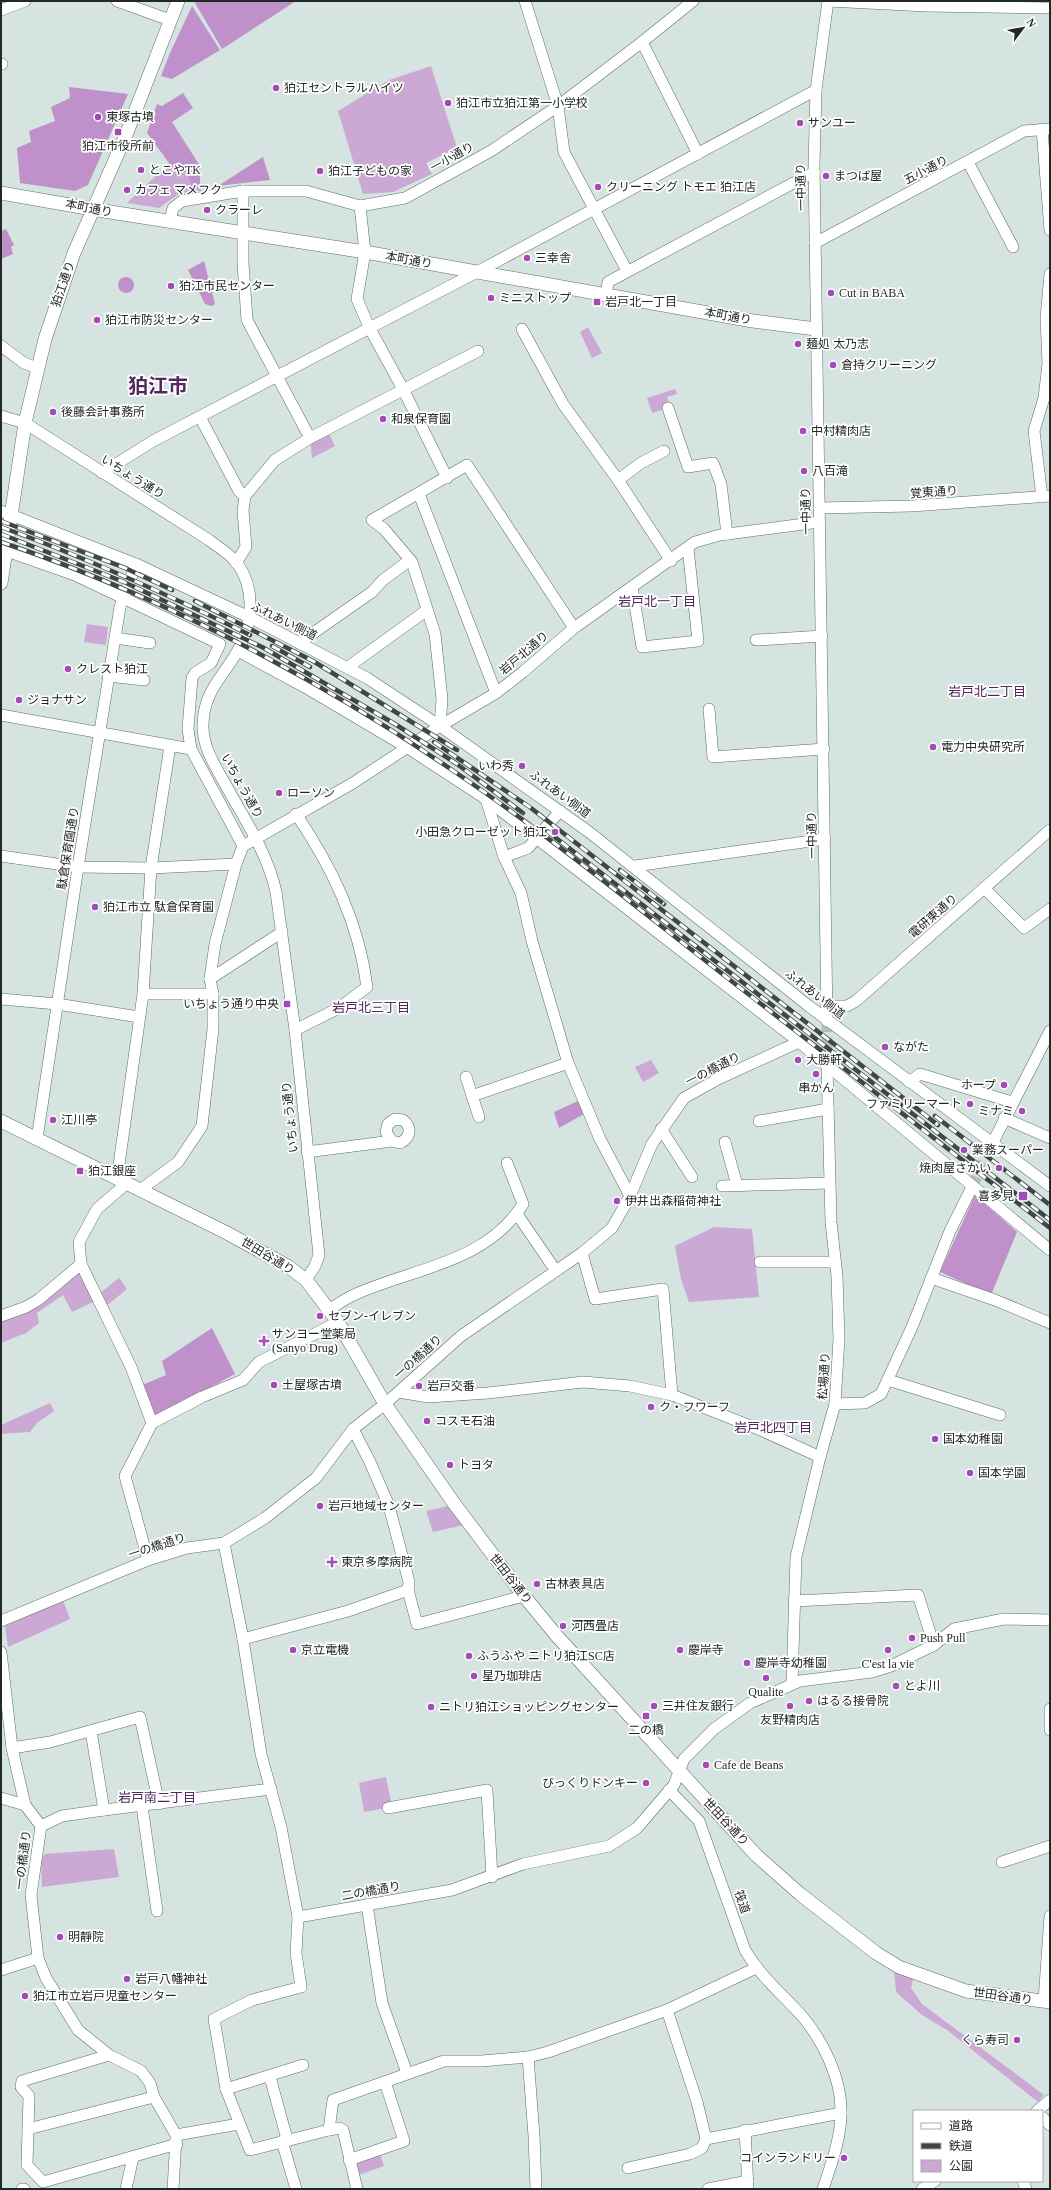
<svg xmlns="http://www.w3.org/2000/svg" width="1051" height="2190" viewBox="0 0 1051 2190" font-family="'Times New Roman','Noto Sans JP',serif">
	<rect width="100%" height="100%" fill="#d5e4e0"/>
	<g fill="#cca9d4">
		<polygon points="431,66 457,148 426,163 432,174 393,192 363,194 338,111 389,80"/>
		<polygon points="178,155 202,191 180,193 159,208 127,203"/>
		<polygon points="588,327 602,353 592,358 580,332"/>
		<polygon points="675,389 677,394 667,397 671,407 652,413 647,398"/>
		<polygon points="327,430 335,446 312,458 310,438"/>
		<polygon points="87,624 108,627 106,645 84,642"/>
		<polygon points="651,1060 659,1073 643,1082 635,1067"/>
		<polygon points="714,1227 752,1229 759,1297 689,1302 681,1279 675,1246"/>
		<path d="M80 1270 97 1300 72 1312 63 1295 37 1313 39 1323 26 1333 1 1343V1321C23 1314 67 1288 80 1270Z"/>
		<polygon points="119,1278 127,1289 105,1307 100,1293"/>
		<polygon points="50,1403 54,1411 37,1423 30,1432 1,1434 1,1425"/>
		<polygon points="448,1506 464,1525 433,1532 426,1511"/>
		<polygon points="63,1600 70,1619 8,1647 5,1626"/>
		<polygon points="386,1777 392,1807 364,1812 359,1783"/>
		<polygon points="114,1849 119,1877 42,1887 41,1863 44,1854"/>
		<polygon points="894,1970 913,1979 911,1988 922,2004 1044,2095 1038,2102 947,2030 922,2015 896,1992"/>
		<polygon points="380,2154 384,2166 359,2175 355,2161"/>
	</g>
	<g fill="#c090cb">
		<polygon points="195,1 296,1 222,49 195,3"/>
		<polygon points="192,6 220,50 172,79 161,76 170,53"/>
		<polygon points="69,87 128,94 88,185 75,191 20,183 17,148 31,142 29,131 55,121 51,107 70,98"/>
		<polygon points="183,93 193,108 172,122 200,166 200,188 196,190 191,185 190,179 181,169 174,167 169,163 147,133 157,104 162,106"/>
		<polygon points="263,157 270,180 218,186"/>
		<polygon points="6,229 14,245 11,247 13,254 1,259 1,231"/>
		<polygon points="204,261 215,304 212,306 205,304 188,270"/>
		<circle cx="126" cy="285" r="8"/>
		<polygon points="578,1101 584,1114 559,1128 554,1112"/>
		<polygon points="975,1195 1017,1232 991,1295 940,1272"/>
		<polygon points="212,1328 235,1374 152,1419 140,1386 166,1375 162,1361"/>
	</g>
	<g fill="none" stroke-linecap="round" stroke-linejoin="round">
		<g stroke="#b1bebb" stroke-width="11" stroke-dasharray="11 5.5" stroke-linecap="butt">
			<polyline points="827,1065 827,1021"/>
			<polyline points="972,1187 992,1144"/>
		</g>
		<defs>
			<g id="minor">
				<polyline points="117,1 170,20"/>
				<polyline points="525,1 558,106 564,152 627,271"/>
				<polyline points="828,1 926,6 1050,8"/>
				<polyline points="1,10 25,1"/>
				<polyline points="642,42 698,154"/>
				<polyline points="1,64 2,64"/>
				<polyline points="1042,129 1050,230"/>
				<polyline points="968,162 1013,247"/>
				<polyline points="243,191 243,263 247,320 310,438"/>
				<polyline points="360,206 365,252 357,299 369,327 404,391 447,478"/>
				<polyline points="170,221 173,208 182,201 243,191 306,191 360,206 405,198 491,151 558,106 642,42 693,1"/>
				<polyline points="815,243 1024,131 1050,129"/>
				<polyline points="606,295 608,282 814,172"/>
				<polyline points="522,329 563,404 618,480 671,561"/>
				<polyline points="1,346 24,363 37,368"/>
				<polyline points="668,408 688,467 713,463 721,484 727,534"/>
				<path d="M1 416 25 423 209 540C218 547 230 554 237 563 256 589 253 625 237 652 222 678 204 691 203 724 202 749 218 770 229 791 247 823 268 855 276 892L295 1030 319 1255 315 1266 306 1280"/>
				<polyline points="200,417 239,491 245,496"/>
				<polyline points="102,473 153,441 477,272 816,90"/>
				<polyline points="618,480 641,463 664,451"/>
				<polyline points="419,494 496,693"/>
				<polyline points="1042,497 1034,431 1044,398 1048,364 1046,318 1050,274"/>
				<polyline points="819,508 912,506 1050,496"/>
				<polyline points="1,511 136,564 251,618 367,678 440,726 589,832 810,1007 1050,1186"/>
				<polyline points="1,549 75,575 220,644 211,663 195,673 192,678 188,729 191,749"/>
				<polyline points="236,563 246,547 243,511 245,496 275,460 310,438 478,351"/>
				<polyline points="632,587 642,647 698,641 688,548"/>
				<polyline points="115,638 150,643"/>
				<polyline points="756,640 822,636"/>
				<polyline points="299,643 372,592 383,580 410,560"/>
				<polyline points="238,651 310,690 408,748 486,799 799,1042 1050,1250"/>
				<polyline points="348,667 427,610"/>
				<polyline points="108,676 144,680"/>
				<polyline points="709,709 713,757 824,749"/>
				<polyline points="1,715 191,749 243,846"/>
				<polyline points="440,726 442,699 435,634 412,562 384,529 372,520 467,465 574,628"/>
				<polyline points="486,799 504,857 521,893 532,941 568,1063 600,1139 630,1196"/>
				<polyline points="1,856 78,867 151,868 236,864"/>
				<polyline points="504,857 528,848 560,811"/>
				<polyline points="635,866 825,839"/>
				<polyline points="984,888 1024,928 1050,909"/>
				<polyline points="210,979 282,932"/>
				<polyline points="143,994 213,994"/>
				<polyline points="1,999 57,1004 139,1017"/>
				<polyline points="828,1006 847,1006 856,1001 1050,830"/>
				<polyline points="827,1021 814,165 816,90 828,1"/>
				<path d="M295 1030 339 1008 367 987C359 923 332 867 296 814"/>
				<polyline points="466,1077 479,1117"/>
				<polyline points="909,1082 920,1074 1012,1102"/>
				<polyline points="472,1096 568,1063"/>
				<polyline points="1004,1118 1050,1138"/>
				<polyline points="759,1121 828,1109"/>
				<polyline points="661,1129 692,1177"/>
				<polyline points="37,1139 78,867 120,607 136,564"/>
				<polyline points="725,1142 737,1185"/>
				<polyline points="992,1144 1050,1031"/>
				<path d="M307 1152 392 1141 400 1143C410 1138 413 1128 403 1120L395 1119 388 1124 386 1132 392 1141"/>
				<polyline points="117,1179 143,994 151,868 170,746"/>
				<polyline points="722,1186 829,1183"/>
				<polyline points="140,1190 178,1162 202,1126 213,1029 213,994 210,979 215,944 236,864 243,846 353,783 440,726 496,693 523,672 574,628 695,542 720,535 819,522"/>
				<polyline points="517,1214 556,1271"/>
				<polyline points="582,1253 595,1299 663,1289 672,1395"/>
				<polyline points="760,1262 835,1262"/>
				<polyline points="81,1264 131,1367 152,1423"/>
				<polyline points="931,1278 995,1300 1050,1323"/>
				<path d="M329 1310C338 1304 346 1298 356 1294 414 1268 486 1263 523 1204L507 1163"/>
				<polyline points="1,1316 26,1307 38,1300 81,1264 79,1242 97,1209 127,1183"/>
				<polyline points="888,1380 1000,1415"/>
				<polyline points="399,1392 428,1397 488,1393 583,1382 630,1386 672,1395 763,1431 820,1457"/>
				<polyline points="835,1404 865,1403 881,1394 912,1327 950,1231 972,1187"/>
				<polyline points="353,1429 370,1462 389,1506 409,1582 408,1590 417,1624 524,1596"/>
				<polyline points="224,1543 243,1639 261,1754 281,1827 298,1917 296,1953 301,1987 252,2000 214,2019 226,2089 250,2150 329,2130 339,2128 343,2130 357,2189"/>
				<polyline points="148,1560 125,1476 152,1423 202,1397 243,1380 259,1362 338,1322"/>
				<polyline points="794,1601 918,1595 934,1645"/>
				<polyline points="1,1621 148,1560 187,1548 224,1543 265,1518 316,1478 353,1429 385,1404 461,1336 582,1253 612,1228 630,1196 652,1144 684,1098 718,1079 799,1042"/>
				<polyline points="243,1639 348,1611 408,1590"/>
				<polyline points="1,1652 12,1748 25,1805 41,1826 31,1895 38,1958 46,1978 78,2030 109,2055 141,2071 150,2083 154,2097 176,2135 239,2124"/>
				<polyline points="792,1684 796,1557 820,1457 835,1404 839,1339 837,1276 831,1222 827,1065"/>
				<polyline points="1050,1709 1050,1730"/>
				<polyline points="91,1731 104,1810 271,1789"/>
				<polyline points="12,1748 50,1742 140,1717 159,1804"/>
				<path d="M669 1790 699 1821 745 1950C760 1976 782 1994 802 2016 823 2041 842 2079 841 2113 841 2138 831 2165 823 2189"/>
				<polyline points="1,1798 25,1805"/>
				<polyline points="142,1806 157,1911"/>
				<polyline points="388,1808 487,1790 492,1877"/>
				<polyline points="41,1826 62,1816 104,1810"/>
				<polyline points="1002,1862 1050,1846"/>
				<polyline points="367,1905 382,2003 407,2073"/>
				<polyline points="298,1917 452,1890 523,1864 609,1846 637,1828 674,1785 684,1759 714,1729 750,1703 800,1681 872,1672 891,1666 934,1645 954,1629 1004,1619 1050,1620"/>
				<polyline points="1,1970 38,1958"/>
				<polyline points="1044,2001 1050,1916"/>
				<polyline points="109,2055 22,2081 21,2087 29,2096 27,2165 43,2182 177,2144"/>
				<polyline points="528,2057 534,2136 536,2189"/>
				<polyline points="270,2077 287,2139"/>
				<polyline points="226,2089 303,2065"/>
				<polyline points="1037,2111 1050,2100"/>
				<polyline points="1042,2117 1050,2125"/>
				<polyline points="28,2129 154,2097"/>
				<polyline points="329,2130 333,2100 444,2061 482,2061 528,2057 548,2052 667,2010 756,1968"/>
				<polyline points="745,2130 748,2189"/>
				<polyline points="706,2139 841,2113"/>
				<polyline points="282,2141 296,2189"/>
				<polyline points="349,2160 404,2141 385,2082"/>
				<polyline points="628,2168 690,2154 702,2148 706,2139 697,2102 667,2010"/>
				<polyline points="1023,2181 1026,2189"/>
				<polyline points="22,2189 24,2189"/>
				<polyline points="126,2189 133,2157"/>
				<polyline points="173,2189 176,2138"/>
				<polyline points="708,2189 748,2181"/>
				<polyline points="922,2189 935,2181"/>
			</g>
			<g id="major">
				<polyline points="1,193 104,211 365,252 753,321 816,329"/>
				<polyline points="1,583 25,423 45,339 74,253 126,135 178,1"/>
				<polyline points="1,1121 227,1233 289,1267 306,1280 338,1322 385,1404 453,1502 524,1596 556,1635 725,1821 756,1855 800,1894 876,1953 899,1967 966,1991 1050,2002"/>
			</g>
		</defs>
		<use href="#minor" stroke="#5f6c69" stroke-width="12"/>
		<use href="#major" stroke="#5f6c69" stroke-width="14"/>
		<use href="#minor" stroke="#fff" stroke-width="11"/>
		<use href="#major" stroke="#fff" stroke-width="13"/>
		<defs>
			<g id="rail">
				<polyline points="1,521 125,568 172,590"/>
				<path d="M1 527C87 558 169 595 250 635"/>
				<polyline points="1,534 124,582 262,647 395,724 457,764 523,813"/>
				<path d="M1 542C160 596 313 675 452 770 546 833 635 906 725 976 833 1060 941 1144 1050 1228"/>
				<polyline points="195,601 313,661 457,750"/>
				<polyline points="272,646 310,667"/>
				<polyline points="434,742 531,808 938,1125"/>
				<polyline points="547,831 1050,1220"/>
				<polyline points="620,870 664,904"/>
				<polyline points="935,1116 1050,1205"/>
			</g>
		</defs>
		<use href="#rail" stroke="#3f4644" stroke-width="4.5"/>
		<use href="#rail" stroke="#fff" stroke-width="3" stroke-dasharray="9" stroke-linecap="butt"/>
	</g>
	<g fill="#a34ab6" stroke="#fff" stroke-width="1.5">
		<circle cx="276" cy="88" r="4"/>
		<circle cx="448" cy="103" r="4"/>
		<circle cx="98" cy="117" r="4"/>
		<circle cx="800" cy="123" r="4"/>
		<rect x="114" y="128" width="8" height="8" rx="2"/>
		<circle cx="141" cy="170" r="4"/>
		<circle cx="320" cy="171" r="4"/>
		<circle cx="826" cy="176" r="4"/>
		<circle cx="598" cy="187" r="4"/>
		<circle cx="127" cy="190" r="4"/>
		<circle cx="207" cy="210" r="4"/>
		<circle cx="527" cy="258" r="4"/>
		<circle cx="171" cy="286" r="4"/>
		<circle cx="831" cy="293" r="4"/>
		<circle cx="491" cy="298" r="4"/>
		<rect x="593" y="298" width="8" height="8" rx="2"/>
		<circle cx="97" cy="320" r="4"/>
		<circle cx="798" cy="344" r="4"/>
		<circle cx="833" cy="365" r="4"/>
		<circle cx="53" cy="412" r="4"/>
		<circle cx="383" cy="419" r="4"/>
		<circle cx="803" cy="431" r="4"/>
		<circle cx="804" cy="471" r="4"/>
		<circle cx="68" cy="669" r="4"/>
		<circle cx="19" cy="700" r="4"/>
		<circle cx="933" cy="747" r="4"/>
		<circle cx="522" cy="766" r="4"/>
		<circle cx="279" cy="793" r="4"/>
		<circle cx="555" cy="832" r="4"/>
		<circle cx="95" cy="907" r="4"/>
		<rect x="283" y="1000" width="8" height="8" rx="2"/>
		<circle cx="885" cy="1047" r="4"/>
		<circle cx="798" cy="1060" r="4"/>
		<circle cx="816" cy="1074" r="4"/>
		<circle cx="1004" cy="1085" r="4"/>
		<circle cx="970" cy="1104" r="4"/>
		<circle cx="1022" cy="1111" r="4"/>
		<circle cx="53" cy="1120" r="4"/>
		<circle cx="964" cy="1150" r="4"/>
		<circle cx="999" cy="1168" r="4"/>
		<rect x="76" y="1167" width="8" height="8" rx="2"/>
		<rect x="1018" y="1191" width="10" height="10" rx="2"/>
		<circle cx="617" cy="1201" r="4"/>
		<circle cx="320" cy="1316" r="4"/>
		<path d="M262 1335h4v4h4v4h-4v4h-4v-4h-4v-4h4z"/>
		<circle cx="274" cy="1385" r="4"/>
		<circle cx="419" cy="1386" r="4"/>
		<circle cx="651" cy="1407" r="4"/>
		<circle cx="427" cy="1421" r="4"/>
		<circle cx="935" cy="1439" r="4"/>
		<circle cx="450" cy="1465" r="4"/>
		<circle cx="970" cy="1473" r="4"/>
		<circle cx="320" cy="1506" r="4"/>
		<path d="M330 1556h4v4h4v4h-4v4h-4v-4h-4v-4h4z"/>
		<circle cx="537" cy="1584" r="4"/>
		<circle cx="563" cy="1626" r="4"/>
		<circle cx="912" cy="1638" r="4"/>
		<circle cx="293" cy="1650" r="4"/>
		<circle cx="680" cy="1650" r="4"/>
		<circle cx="888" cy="1650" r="4"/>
		<circle cx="469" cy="1656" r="4"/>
		<circle cx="747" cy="1663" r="4"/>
		<circle cx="474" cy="1676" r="4"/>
		<circle cx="766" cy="1678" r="4"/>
		<circle cx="896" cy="1686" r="4"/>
		<circle cx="809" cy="1701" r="4"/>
		<circle cx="654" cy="1706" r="4"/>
		<circle cx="790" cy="1706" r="4"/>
		<circle cx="431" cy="1707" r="4"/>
		<rect x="642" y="1712" width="8" height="8" rx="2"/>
		<circle cx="706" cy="1765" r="4"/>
		<circle cx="646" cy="1783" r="4"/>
		<circle cx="60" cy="1937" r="4"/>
		<circle cx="127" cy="1979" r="4"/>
		<circle cx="25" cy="1996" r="4"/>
		<circle cx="1017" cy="2040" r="4"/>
		<circle cx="844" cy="2158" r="4"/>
	</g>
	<g text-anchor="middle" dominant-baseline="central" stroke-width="3.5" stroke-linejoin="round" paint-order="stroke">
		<g font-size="12" fill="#222826" stroke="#fff" text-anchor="start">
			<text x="284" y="88">狛江セントラルハイツ</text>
			<text x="456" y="103">狛江市立狛江第一小学校</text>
			<text x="106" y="117">東塚古墳</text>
			<text x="808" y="123">サンユー</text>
			<text x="118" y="146" text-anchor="middle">狛江市役所前</text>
			<text x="149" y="170">とこやTK</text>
			<text x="328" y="171">狛江子どもの家</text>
			<text x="834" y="176">まつば屋</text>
			<text x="606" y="187">クリーニング トモエ 狛江店</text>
			<text x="135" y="190">カフェ マメフク</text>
			<text x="215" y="210">クラーレ</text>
			<text x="535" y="258">三幸舎</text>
			<text x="179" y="286">狛江市民センター</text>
			<text x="839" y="293">Cut in BABA</text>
			<text x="499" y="298">ミニストップ</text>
			<text x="605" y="302">岩戸北一丁目</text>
			<text x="105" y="320">狛江市防災センター</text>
			<text x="806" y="344">麺処 太乃志</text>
			<text x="841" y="365">倉持クリーニング</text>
			<text x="61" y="412">後藤会計事務所</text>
			<text x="391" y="419">和泉保育園</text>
			<text x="811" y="431">中村精肉店</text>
			<text x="812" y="471">八百滝</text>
			<text x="76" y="669">クレスト狛江</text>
			<text x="27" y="700">ジョナサン</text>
			<text x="941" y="747">電力中央研究所</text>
			<text x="514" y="766" text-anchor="end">いわ秀</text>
			<text x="287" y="793">ローソン</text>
			<text x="547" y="832" text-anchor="end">小田急クローゼット狛江</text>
			<text x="103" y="907">狛江市立 駄倉保育園</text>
			<text x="279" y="1004" text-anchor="end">いちょう通り中央</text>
			<text x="893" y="1047">ながた</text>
			<text x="806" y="1060">大勝軒</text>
			<text x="996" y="1085" text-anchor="end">ホープ</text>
			<text x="816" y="1088" text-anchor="middle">串かん</text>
			<text x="962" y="1104" text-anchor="end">ファミリーマート</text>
			<text x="1014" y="1111" text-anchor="end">ミナミ</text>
			<text x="61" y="1120">江川亭</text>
			<text x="972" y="1150">業務スーパー</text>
			<text x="991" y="1168" text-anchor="end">焼肉屋さかい</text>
			<text x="88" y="1171">狛江銀座</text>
			<text x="1014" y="1196" text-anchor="end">喜多見</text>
			<text x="625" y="1201">伊井出森稲荷神社</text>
			<text x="328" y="1316">セブン-イレブン</text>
			<text x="272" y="1334">サンヨー堂薬局<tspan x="272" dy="14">(Sanyo Drug)</tspan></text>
			<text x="282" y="1385">土屋塚古墳</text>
			<text x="427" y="1386">岩戸交番</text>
			<text x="659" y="1407">ク・フワーフ</text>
			<text x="435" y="1421">コスモ石油</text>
			<text x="943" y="1439">国本幼稚園</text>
			<text x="458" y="1465">トヨタ</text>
			<text x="978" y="1473">国本学園</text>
			<text x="328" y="1506">岩戸地域センター</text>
			<text x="341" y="1562">東京多摩病院</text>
			<text x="545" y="1584">古林表具店</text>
			<text x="571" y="1626">河西畳店</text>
			<text x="920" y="1638">Push Pull</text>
			<text x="301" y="1650">京立電機</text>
			<text x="688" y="1650">慶岸寺</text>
			<text x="477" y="1656">ふうふや ニトリ狛江SC店</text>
			<text x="755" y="1663">慶岸寺幼稚園</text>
			<text x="888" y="1664" text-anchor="middle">C'est la vie</text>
			<text x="482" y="1676">星乃珈琲店</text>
			<text x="904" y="1686">とよ川</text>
			<text x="766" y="1692" text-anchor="middle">Qualite</text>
			<text x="817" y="1701">はるる接骨院</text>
			<text x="662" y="1706">三井住友銀行</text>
			<text x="439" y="1707">ニトリ狛江ショッピングセンター</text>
			<text x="790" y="1720" text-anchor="middle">友野精肉店</text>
			<text x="646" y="1730" text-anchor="middle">二の橋</text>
			<text x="714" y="1765">Cafe de Beans</text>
			<text x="638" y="1783" text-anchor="end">びっくりドンキー</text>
			<text x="68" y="1937">明靜院</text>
			<text x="135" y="1979">岩戸八幡神社</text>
			<text x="33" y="1996">狛江市立岩戸児童センター</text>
			<text x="1009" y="2040" text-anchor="end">くら寿司</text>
			<text x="836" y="2158" text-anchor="end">コインランドリー</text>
		</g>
		<g font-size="12" fill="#222826" stroke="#fff">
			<text transform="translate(452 157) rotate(-29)">一小通り</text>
			<text transform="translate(926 170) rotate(-27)">五小通り</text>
			<text transform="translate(801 187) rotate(-91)">一中通り</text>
			<text transform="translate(89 208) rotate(11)">本町通り</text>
			<text transform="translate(409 260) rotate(10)">本町通り</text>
			<text transform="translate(63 284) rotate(-71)">狛江通り</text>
			<text transform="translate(728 316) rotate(10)">本町通り</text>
			<text transform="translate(133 477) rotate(32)">いちょう通り</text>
			<text transform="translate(934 492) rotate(-4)">覚東通り</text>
			<text transform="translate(806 511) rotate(-91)">一中通り</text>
			<text transform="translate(284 621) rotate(26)">ふれあい側道</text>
			<text transform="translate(524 653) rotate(-40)">岩戸北通り</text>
			<text transform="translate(242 786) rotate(61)">いちょう通り</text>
			<text transform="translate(560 794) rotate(36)">ふれあい側道</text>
			<text transform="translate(812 835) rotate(-91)">一中通り</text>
			<text transform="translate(68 848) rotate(-81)">駄倉保育園通り</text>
			<text transform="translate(933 916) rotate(-41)">電研東通り</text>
			<text transform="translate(815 994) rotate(38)">ふれあい側道</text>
			<text transform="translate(713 1069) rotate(-27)">一の橋通り</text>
			<text transform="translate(290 1117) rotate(-96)">いちょう通り</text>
			<text transform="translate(268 1256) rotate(31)">世田谷通り</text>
			<text transform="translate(418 1357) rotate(-42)">一の橋通り</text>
			<text transform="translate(824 1376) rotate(-86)">松場通り</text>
			<text transform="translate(157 1546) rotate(-18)">一の橋通り</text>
			<text transform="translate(511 1579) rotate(52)">世田谷通り</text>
			<text transform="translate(726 1822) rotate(47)">世田谷通り</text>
			<text transform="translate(23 1860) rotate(-83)">一の橋通り</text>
			<text transform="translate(371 1891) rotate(-10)">二の橋通り</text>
			<text transform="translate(742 1902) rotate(70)">筏道</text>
			<text transform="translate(1003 1996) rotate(8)">世田谷通り</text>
		</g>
		<g font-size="13" fill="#53285d" stroke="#fff">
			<text x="657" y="601">岩戸北一丁目</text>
			<text x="987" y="691">岩戸北二丁目</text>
			<text x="371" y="1007">岩戸北三丁目</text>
			<text x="773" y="1427">岩戸北四丁目</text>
			<text x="157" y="1797">岩戸南二丁目</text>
		</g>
		<g font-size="20" font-weight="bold" fill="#53285d" stroke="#fff">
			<text x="158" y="386">狛江市</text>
		</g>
	</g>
	<rect width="1051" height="2190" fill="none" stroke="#222826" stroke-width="4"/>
	<rect x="913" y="2110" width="130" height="72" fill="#ffffff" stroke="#a7a9a8"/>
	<rect x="921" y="2123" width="20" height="6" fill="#ffffff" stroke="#a7a9a8"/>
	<text x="949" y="2130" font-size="12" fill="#222826">道路</text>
	<rect x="921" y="2143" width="20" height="6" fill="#3f4644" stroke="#a7a9a8"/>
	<text x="949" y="2150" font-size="12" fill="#222826">鉄道</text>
	<rect x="921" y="2160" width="20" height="12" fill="#cca9d4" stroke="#a7a9a8"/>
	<text x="949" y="2170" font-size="12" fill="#222826">公園</text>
	<g transform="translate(1023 28) rotate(58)" stroke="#ffffff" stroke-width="3" paint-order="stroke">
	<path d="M0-3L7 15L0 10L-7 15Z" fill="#222826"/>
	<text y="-6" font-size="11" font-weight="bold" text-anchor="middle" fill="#222826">N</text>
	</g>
</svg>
